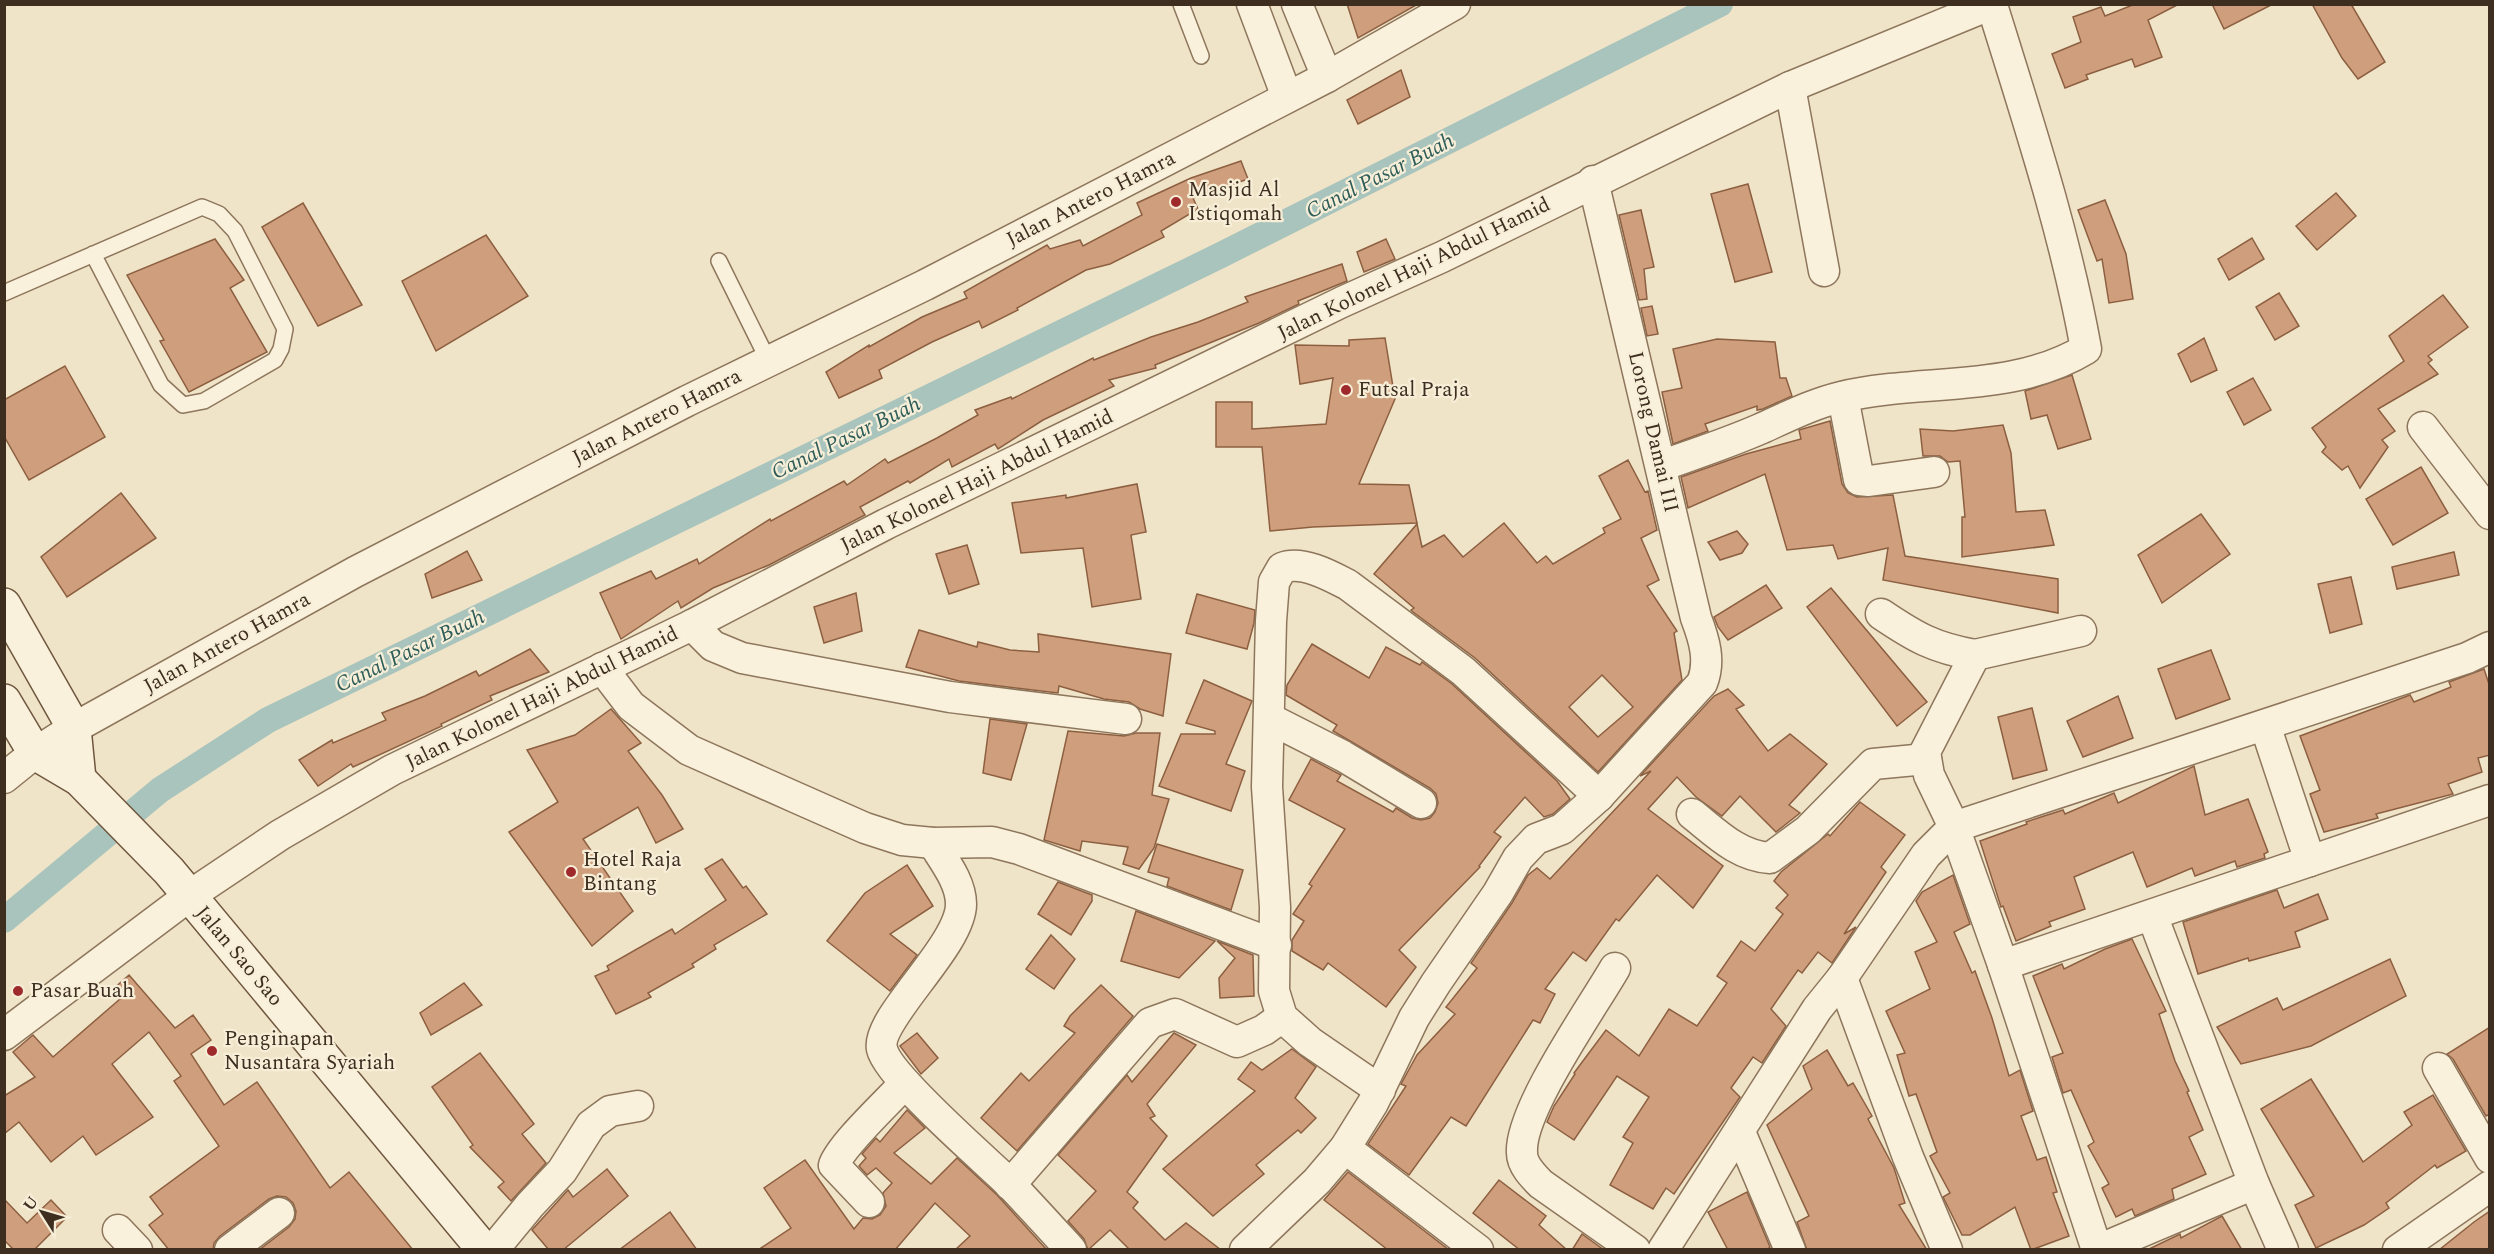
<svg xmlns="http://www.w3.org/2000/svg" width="2494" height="1254" viewBox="0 0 2494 1254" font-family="Spectral,serif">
	<rect width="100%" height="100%" fill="#f0e4c8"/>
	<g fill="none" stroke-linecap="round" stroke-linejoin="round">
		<polyline stroke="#a9c4bc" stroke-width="26" points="4,920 160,790 268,720 1221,255 1720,4"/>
	</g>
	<g fill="#cf9f7d" stroke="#8d5f41" stroke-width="1.5" fill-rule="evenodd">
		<polygon points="1347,4 1418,4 1358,38"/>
		<polygon points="2135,4 2179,4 2148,20 2162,57 2135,67 2132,59 2086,75 2088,79 2065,88 2052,54 2081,42 2073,17 2101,7 2105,16"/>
		<polygon points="2212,4 2273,4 2224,29"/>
		<polygon points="2312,4 2351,4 2385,62 2358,79 2342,58"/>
		<polygon points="1401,70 1410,97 1358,124 1347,100"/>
		<polygon points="1241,161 1248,179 1193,198 1198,209 1161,231 1164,237 1110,264 1086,270 1017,308 1018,310 982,328 979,321 932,342 879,370 882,378 839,398 826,372 869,345 869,347 922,317 967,298 964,292 1047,245 1050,249 1080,240 1083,246 1142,215 1137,203 1191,178"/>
		<polygon points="1748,184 1772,272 1735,282 1711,194"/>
		<polygon points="2336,193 2356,216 2317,250 2296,226"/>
		<polygon points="2105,200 2126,254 2133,299 2109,303 2102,259 2097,261 2078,210"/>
		<polygon points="303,203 362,305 318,326 262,227"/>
		<polygon points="1641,210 1654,267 1644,269 1647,299 1639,300 1619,215"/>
		<polygon points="486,235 528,296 436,351 402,281"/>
		<polygon points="2252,238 2264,259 2229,280 2218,259"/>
		<polygon points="215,239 244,280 230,288 267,352 189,392 160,341 164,340 127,275"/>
		<polygon points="1386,239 1395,259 1364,272 1357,252"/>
		<polygon points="1342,264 1347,281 1298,301 1299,304 1259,323 1155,365 1156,368 1109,380 1114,386 1043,420 998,449 995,444 952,467 949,459 910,483 908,481 860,507 865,515 769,565 713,588 681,608 678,601 621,639 600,593 651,571 656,579 697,559 699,564 770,519 771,521 844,481 847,485 885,459 888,463 937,438 978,415 975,410 1011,397 1012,399 1093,358 1094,360 1151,337 1198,322 1248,302 1245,297"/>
		<polygon points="2279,293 2299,326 2275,340 2256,307"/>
		<polygon points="2443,295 2468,327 2428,356 2432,360 2428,363 2438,374 2378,409 2395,431 2382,440 2388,447 2360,488 2348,466 2342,470 2322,452 2326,447 2312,428 2404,361 2389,336"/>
		<polygon points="1652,306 1658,334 1647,336 1641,308"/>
		<polygon points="1385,338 1395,399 1359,484 1409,485 1417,523 1313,527 1270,531 1262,447 1216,447 1216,402 1252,402 1252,429 1326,424 1333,378 1300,384 1295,345 1349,346 1349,340"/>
		<polygon points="2204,338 2217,370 2191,382 2178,354"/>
		<polygon points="1717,339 1775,342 1780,378 1786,378 1792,396 1763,409 1757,410 1757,406 1705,424 1708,431 1673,444 1662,392 1682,388 1673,349"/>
		<polygon points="65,366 105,437 29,480 4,436 4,400"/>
		<polygon points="2072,375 2091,439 2058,449 2047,415 2031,419 2025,391"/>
		<polygon points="2253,378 2271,410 2244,425 2227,392"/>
		<polygon points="1830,421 1842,484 1848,493 1857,497 1893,495 1905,556 2058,579 2058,613 1883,580 1888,548 1838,559 1833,545 1787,550 1765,474 1688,508 1681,477 1746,454 1801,439 1799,430"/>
		<polygon points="2003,425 2011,453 2016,512 2045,510 2054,545 1962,557 1962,517 1965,517 1960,461 1948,462 1940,456 1923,456 1920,429 1953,431"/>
		<path d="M1628 460 1645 492 1648 491 1657 530 1641 538 1659 580 1647 586 1677 631 1674 633 1682 680 1598 772 1475 658 1413 612 1411 610 1414 608 1374 574 1417 524 1422 547 1444 535 1463 557 1504 523 1537 563 1546 556 1553 564 1605 533 1603 528 1621 519 1599 476ZM1602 675 1633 707 1598 737 1569 707Z"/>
		<polygon points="2421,467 2448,513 2393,545 2366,499"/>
		<polygon points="1137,484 1146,532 1131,535 1141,599 1092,607 1083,548 1021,553 1012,503 1066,495 1066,498"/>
		<polygon points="121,493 156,538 67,597 41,557"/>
		<polygon points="2201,514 2230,554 2162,603 2138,555"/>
		<polygon points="1737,531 1748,544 1742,553 1720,560 1708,542"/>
		<polygon points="967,545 979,584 949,594 936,554"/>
		<polygon points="467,551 482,580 432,598 425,574"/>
		<polygon points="2454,552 2459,575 2397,589 2392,567"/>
		<polygon points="2351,577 2362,624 2330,633 2318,584"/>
		<polygon points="1766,585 1782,608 1728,640 1718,627 1714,617"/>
		<polygon points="1831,588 1927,702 1897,726 1807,607"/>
		<polygon points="856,593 862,631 824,643 814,607"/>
		<polygon points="1197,594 1255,610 1254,623 1247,649 1186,633"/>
		<polygon points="919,630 977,647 978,642 1010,650 1039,652 1038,634 1171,654 1163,716 1140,709 1129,702 1104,699 1059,686 1058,693 959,681 906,667"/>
		<polygon points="1312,644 1369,678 1386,647 1420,665 1422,662 1452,684 1557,781 1570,799 1553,814 1544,817 1525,797 1494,832 1501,837 1479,866 1480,867 1399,950 1416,967 1386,1007 1328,963 1323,970 1292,951 1292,940 1304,921 1293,914 1312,886 1309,884 1345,829 1289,800 1311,759 1341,775 1337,781 1393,812 1396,808 1412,818 1421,820 1430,818 1435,812 1438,803 1436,794 1430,788 1333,731 1337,725 1286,695 1287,685"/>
		<polygon points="530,649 549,672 490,696 492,700 441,724 442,726 353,767 351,764 318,786 299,760 332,740 333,743 386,720 382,713 425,696 476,671 479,676"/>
		<polygon points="2211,650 2230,699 2176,719 2158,669"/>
		<polygon points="2484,669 2490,687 2490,755 2478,758 2482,772 2448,784 2453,794 2376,814 2378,818 2324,832 2310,794 2320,790 2300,736 2410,695 2414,702 2451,687 2449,682"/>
		<polygon points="1204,680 1252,701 1226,764 1245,771 1231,811 1159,786 1181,734 1215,734 1215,731 1186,723"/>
		<polygon points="1728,689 1744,705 1736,709 1768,751 1790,734 1827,764 1789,805 1800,813 1776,832 1740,796 1722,816 1696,797 1677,777 1648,809 1723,866 1693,908 1657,875 1619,921 1616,919 1586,961 1573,952 1545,989 1555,994 1540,1023 1533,1020 1466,1126 1451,1117 1409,1175 1368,1144 1406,1086 1401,1084 1417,1055 1455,1014 1446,1007 1477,968 1471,963 1512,903 1528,875 1537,868 1550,879 1651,771 1640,776 1714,696"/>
		<polygon points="2118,696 2133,738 2083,757 2067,721"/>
		<polygon points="2032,708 2047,770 2013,779 1998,717"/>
		<polygon points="611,709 641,743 628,751 662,795 683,829 656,843 638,807 583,839 633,911 592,946 509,832 558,802 527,750 575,735"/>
		<polygon points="990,719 1027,724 1011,780 983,773"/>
		<polygon points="1068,731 1124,736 1136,733 1160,733 1152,795 1169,799 1154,848 1139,869 1123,864 1128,847 1082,841 1080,851 1044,840"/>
		<polygon points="2194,766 2205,815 2248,799 2268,852 2264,854 2265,858 2237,867 2235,861 2195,876 2192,868 2147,887 2133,852 2074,877 2085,909 2049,922 2051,926 2016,941 2003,906 2001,907 1980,841 2027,824 2026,822 2041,817 2063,810 2065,814 2114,793 2118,803"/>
		<polygon points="1860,802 1905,835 1881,867 1886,872 1844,934 1856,927 1832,963 1818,952 1802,973 1798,970 1771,1009 1786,1026 1762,1063 1753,1057 1731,1088 1740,1097 1674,1194 1666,1188 1653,1209 1610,1185 1633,1143 1623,1137 1649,1097 1617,1076 1574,1140 1547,1122 1554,1106 1575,1074 1574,1073 1606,1030 1639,1056 1669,1009 1697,1026 1727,983 1717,976 1741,941 1755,951 1783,914 1776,908 1788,895 1774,881 1781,872 1828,834 1830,836"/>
		<polygon points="1157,844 1243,870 1231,910 1167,886 1169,878 1148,872"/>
		<polygon points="722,859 743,888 746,886 767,914 714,945 716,949 692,964 694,967 648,993 651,997 616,1014 595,976 609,970 607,966 672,929 675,934 726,900 705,869"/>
		<polygon points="907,865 933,906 890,934 917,955 890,991 827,941 865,893"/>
		<polygon points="1953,875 1970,924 1954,932 1972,973 1975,971 1992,1018 2009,1076 2020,1070 2033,1111 2021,1116 2037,1160 2046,1157 2057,1192 2053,1193 2069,1236 2031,1250 2015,1207 1970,1235 1962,1235 1943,1197 1950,1193 1930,1156 1937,1152 1916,1094 1909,1096 1897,1055 1905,1053 1886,1011 1930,989 1915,952 1937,942 1916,901 1922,892"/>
		<polygon points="1058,882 1092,895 1092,901 1071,935 1038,914"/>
		<polygon points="2277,890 2284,908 2318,894 2328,919 2295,932 2300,947 2249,961 2248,958 2198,974 2183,922"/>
		<polygon points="1136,911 1215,941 1179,978 1121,961"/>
		<polygon points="1051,935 1075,959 1054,989 1026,969"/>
		<polygon points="2132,939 2166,1011 2159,1014 2175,1061 2189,1091 2187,1092 2203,1130 2189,1137 2206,1174 2172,1189 2174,1199 2135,1216 2132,1209 2116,1217 2102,1188 2109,1184 2088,1146 2094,1142 2071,1090 2063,1093 2052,1057 2063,1053 2033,976 2062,964 2064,969 2105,949"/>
		<polygon points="1217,941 1253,955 1254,996 1220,998 1219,978 1235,958"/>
		<polygon points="2390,959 2406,996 2311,1046 2241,1064 2217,1027 2277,998 2283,1010"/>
		<polygon points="129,975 175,1028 193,1015 211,1040 191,1054 224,1105 257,1082 330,1188 349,1172 413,1250 259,1250 289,1227 295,1219 296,1211 293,1203 286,1197 277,1196 269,1199 220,1236 214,1243 213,1250 169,1250 149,1225 163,1214 150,1197 219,1146 174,1081 181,1076 149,1032 112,1064 153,1117 96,1155 83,1136 51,1162 19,1122 4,1134 4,1096 35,1077 13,1052 33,1035 53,1057 120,999 112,990"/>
		<polygon points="464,983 482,1005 431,1035 420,1013"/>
		<polygon points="1101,985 1133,1016 1017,1151 981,1118 1021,1073 1029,1081 1075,1033 1064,1026 1070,1016"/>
		<polygon points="2490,1027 2490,1114 2486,1116 2453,1059 2447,1054"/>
		<polygon points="917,1033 938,1058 921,1074 900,1046"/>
		<polygon points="1174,1033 1196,1045 1147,1104 1155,1116 1150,1118 1167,1136 1127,1192 1138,1202 1133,1208 1165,1240 1186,1223 1221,1250 1130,1250 1110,1230 1088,1250 1084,1239 1068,1221 1096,1191 1058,1155 1127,1075 1132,1082"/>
		<polygon points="1292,1049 1316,1067 1295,1098 1316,1118 1301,1133 1298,1130 1256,1165 1264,1174 1213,1216 1163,1169 1255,1091 1238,1079 1251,1062 1262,1070"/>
		<polygon points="1827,1050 1848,1086 1853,1083 1872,1116 1868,1119 1894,1168 1905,1203 1899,1205 1927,1250 1807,1250 1797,1222 1809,1216 1767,1125 1812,1089 1803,1066"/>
		<polygon points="480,1053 534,1124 522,1134 546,1163 511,1201 498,1187 504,1182 470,1147 473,1145 432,1087"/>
		<polygon points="2311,1079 2363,1162 2412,1125 2404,1112 2433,1095 2466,1151 2437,1168 2435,1165 2386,1203 2389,1208 2364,1225 2316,1248 2295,1205 2314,1196 2261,1109"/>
		<polygon points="907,1110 925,1128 894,1153 931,1184 957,1158 997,1195 1047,1250 955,1250 970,1236 935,1203 895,1250 758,1250 791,1228 764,1188 805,1160 854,1229 863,1218 872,1219 880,1215 886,1206 883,1193 892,1183 876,1168 867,1175 859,1166 866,1158 862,1154 876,1138 880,1142"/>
		<polygon points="607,1169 628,1196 563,1250 549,1250 532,1230 568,1190 573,1197"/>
		<polygon points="1348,1172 1449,1250 1388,1250 1324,1200"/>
		<polygon points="1499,1180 1546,1216 1539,1225 1567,1250 1520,1250 1473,1213"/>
		<polygon points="1747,1192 1770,1247 1766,1250 1728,1250 1708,1212"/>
		<polygon points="4,1199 27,1223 51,1200 67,1217 34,1250 14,1250 4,1240"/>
		<polygon points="2490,1211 2490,1250 2439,1250 2474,1222"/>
		<polygon points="670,1212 697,1250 619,1250"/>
		<polygon points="2222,1216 2242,1250 2147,1250 2180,1234 2181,1238"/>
		<polygon points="1582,1234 1604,1250 1572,1250"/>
	</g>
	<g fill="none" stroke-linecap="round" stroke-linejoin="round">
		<defs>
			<g id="lane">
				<polyline points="1181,4 1201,56"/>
				<polyline points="719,261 768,360"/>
				<polyline points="4,293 202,207 219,214 235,231 285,329 281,349 275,360 204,401 183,405 161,385 93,254"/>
			</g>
			<g id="street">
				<polyline points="1252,4 1287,97"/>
				<polyline points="1297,4 1327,77"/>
				<polyline points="1790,87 1824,271"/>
				<polyline points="1843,397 1859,480 1869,481 1934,472"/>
				<polyline points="2423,427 2490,514"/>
				<path d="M1661 466C1694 454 1728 443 1760 429 1787 417 1812 404 1841 397 1922 378 2012 394 2086 349 2065 232 2027 118 1992 5"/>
				<path d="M1881 614C1915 637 1934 648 1975 655"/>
				<polyline points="692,625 713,646 742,658 950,697 1126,719"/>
				<polyline points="2081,631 1975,655 1925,752 1929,775 1954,827 2003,965 2097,1250"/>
				<polyline points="602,668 631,706 689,750 797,798 865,828 902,840 933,843 992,842 1019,849 1276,945"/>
				<polyline points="1270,719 1343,756 1421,803"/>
				<polyline points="2265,725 2310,861"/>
				<polyline points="4,778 35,753 74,728 355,572 687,401 925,285 1327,77 1455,4"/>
				<path d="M1692 814C1716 833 1738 856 1770 858L1808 830 1873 764 1926 759"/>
				<path d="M933 843C944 861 961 882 961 904 961 946 875 1019 882 1049 888 1076 984 1159 1009 1183 1030 1205 1050 1227 1071 1250"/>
				<polyline points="2152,915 2254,1184 2283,1250"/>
				<polyline points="2003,965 2490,800"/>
				<path d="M1615 968C1592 1008 1519 1111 1522 1153 1522 1165 1533 1176 1541 1184L1635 1250"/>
				<polyline points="1842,978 1908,1157 1947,1250"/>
				<polyline points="4,1035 189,896 280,835 392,770 692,625 886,524 1342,302 1442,257 1790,87 1992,4"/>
				<polyline points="2438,1068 2490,1158"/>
				<path d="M1380 1090 1310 1042 1282 1017 1274 991 1275 907 1267 787 1271 621 1274 582 1282 568C1302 560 1331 576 1348 585L1463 671 1599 796"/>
				<polyline points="1740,1132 1790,1250"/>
				<polyline points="1345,1148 1478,1250"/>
				<polyline points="1010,1185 1150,1023 1175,1014 1237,1042 1264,1030 1282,1017"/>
				<path d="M869 1202 834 1165C842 1144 888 1102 905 1083"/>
				<polyline points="118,1230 137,1250"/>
				<polyline points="230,1250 279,1213"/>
				<polyline points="493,1250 530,1205 562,1171 591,1125 610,1111 638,1106"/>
				<path d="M1245 1250 1317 1181 1345 1148 1373 1103 1414 1018 1436 983 1498 893 1518 858 1536 839 1562 829 1599 796 1702 683C1711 661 1704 639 1696 618L1593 181"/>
				<polyline points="1663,1250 1817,1009 1842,978 1926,855 1954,827 2467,658 2490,647"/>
				<polyline points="2098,1250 2254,1184"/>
				<polyline points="2398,1250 2490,1186"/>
			</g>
			<g id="secondary">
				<polyline points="4,605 74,728 79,779"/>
				<polyline points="4,701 35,753 79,779 169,871 484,1250"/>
			</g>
		</defs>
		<use href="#lane" stroke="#8d765c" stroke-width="18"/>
		<use href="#street" stroke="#8d765c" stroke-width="33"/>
		<use href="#secondary" stroke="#6f573f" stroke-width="36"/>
		<use href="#lane" stroke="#faf1dc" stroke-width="15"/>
		<use href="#street" stroke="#faf1dc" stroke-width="30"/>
		<use href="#secondary" stroke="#faf1dc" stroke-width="33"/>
	</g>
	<g fill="#9e2a2b" stroke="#f7eed8" stroke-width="2">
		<circle cx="1176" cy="202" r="6"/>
		<circle cx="1346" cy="390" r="6"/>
		<circle cx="571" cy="872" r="6"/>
		<circle cx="18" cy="991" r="6"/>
		<circle cx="212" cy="1051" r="6"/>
	</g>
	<g text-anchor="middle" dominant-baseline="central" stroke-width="4.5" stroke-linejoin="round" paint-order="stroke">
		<g font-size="21" fill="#3d2e20" stroke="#f7eed8" text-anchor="start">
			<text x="1188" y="190">Masjid Al<tspan x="1188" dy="24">Istiqomah</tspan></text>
			<text x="1358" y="390">Futsal Praja</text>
			<text x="583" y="860">Hotel Raja<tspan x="583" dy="24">Bintang</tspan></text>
			<text x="30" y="991">Pasar Buah</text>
			<text x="224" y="1039">Penginapan<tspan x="224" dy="24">Nusantara Syariah</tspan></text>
		</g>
		<g font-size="21" fill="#3d2e20" stroke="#f7eed8">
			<text transform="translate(1091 199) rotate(-27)">Jalan Antero Hamra</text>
			<text transform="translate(1414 269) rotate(-26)">Jalan Kolonel Haji Abdul Hamid</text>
			<text transform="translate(657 417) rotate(-27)">Jalan Antero Hamra</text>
			<text transform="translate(1653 432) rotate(77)">Lorong Damai III</text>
			<text transform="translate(977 481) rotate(-26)">Jalan Kolonel Haji Abdul Hamid</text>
			<text transform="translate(227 643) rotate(-29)">Jalan Antero Hamra</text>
			<text transform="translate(542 698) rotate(-26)">Jalan Kolonel Haji Abdul Hamid</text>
			<text transform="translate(239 956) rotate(50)">Jalan Sao Sao</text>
		</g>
		<g font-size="22" font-style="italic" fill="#2f5d5a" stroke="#f7eed8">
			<text transform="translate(1380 176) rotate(-27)">Canal Pasar Buah</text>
			<text transform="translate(846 438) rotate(-26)">Canal Pasar Buah</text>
			<text transform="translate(410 651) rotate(-26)">Canal Pasar Buah</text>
		</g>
	</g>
	<rect width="2494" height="1254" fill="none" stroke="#3d2e20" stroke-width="12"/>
	<g transform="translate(42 1212) rotate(307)" stroke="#f7eed8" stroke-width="4.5" paint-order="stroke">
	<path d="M0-4.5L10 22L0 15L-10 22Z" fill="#3d2e20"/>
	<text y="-9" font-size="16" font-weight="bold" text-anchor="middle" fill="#3d2e20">U</text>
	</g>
</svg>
